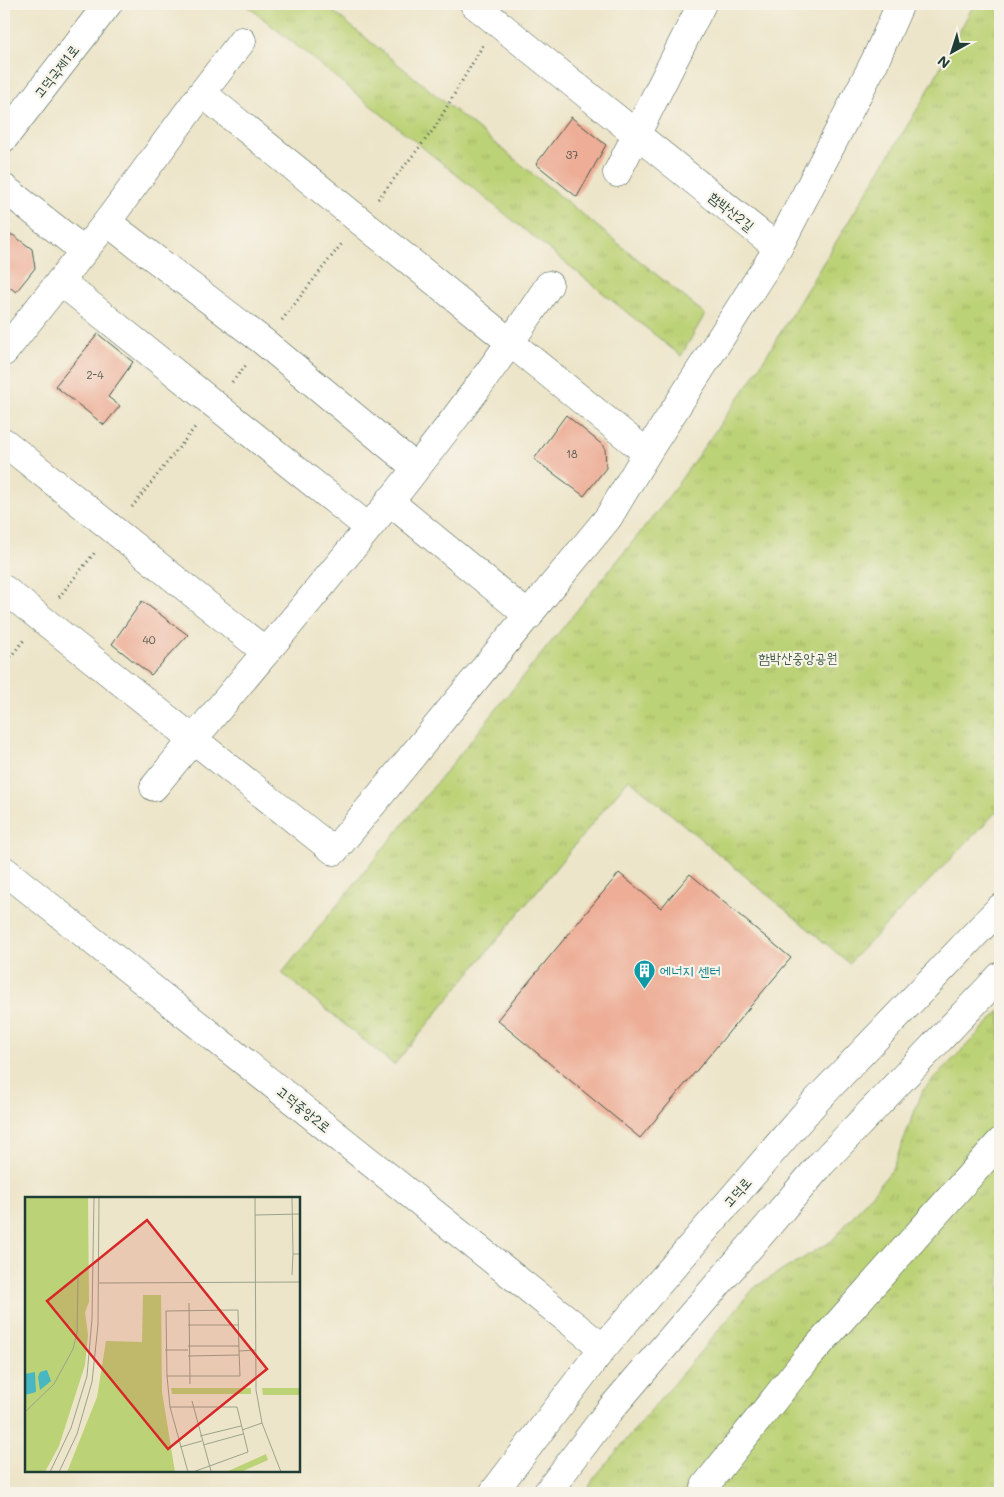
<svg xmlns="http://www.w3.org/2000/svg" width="1004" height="1497" viewBox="0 0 1004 1497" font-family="Mali,'Poor Story',sans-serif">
	<defs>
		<pattern id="park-tufts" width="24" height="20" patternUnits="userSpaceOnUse" patternTransform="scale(1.25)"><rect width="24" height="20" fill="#bcd276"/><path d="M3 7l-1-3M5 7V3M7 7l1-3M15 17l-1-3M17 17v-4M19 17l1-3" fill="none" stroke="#a1b567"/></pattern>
	</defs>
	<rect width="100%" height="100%" fill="#f7f3e8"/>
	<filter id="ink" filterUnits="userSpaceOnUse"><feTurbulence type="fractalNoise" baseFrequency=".02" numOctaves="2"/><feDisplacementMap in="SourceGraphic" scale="10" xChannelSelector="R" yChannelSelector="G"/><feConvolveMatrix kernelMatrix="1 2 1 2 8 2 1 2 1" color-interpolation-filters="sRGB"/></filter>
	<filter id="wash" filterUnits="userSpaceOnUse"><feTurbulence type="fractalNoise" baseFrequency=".0096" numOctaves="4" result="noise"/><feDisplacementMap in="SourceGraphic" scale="20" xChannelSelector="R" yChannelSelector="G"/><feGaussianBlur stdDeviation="1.12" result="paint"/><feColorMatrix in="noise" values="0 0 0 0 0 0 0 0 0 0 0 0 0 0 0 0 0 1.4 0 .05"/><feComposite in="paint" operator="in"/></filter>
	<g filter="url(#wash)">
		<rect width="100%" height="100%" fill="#ede5c9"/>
		<g fill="url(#park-tufts)" stroke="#6e8855">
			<polygon points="245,4 324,4 705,314 681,356"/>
			<polygon points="974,4 1000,4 1000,808 849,963 629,779 394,1065 282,973 665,502 752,379 923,100"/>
			<polygon points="1000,1011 1000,1493 586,1493 594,1478 755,1287 832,1241 892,1170 923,1090"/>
		</g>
		<g id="blocks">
			<g fill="#edad96">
				<polygon points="571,117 606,145 577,197 536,164"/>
				<polygon points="13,235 32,249 35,268 16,292 4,283 4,236"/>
				<polygon points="98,334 133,362 108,397 120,406 104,425 55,386"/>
				<polygon points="566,415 605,447 606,468 584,496 534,459"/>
				<polygon points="142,601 188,635 151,675 112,644"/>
				<polygon points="619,873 661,908 690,874 791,958 640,1138 497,1020"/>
			</g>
		</g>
	</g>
	<g filter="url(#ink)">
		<use href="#blocks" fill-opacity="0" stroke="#3e564a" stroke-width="1"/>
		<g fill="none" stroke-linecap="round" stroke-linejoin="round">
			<defs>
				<g id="minor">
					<polyline points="474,4 778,248 875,61 900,4"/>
					<polyline points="202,93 242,41"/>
					<polyline points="617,173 702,4"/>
					<polyline points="4,188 84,251"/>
					<polyline points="107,222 264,342 415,467"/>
					<polyline points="60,281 368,527"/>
					<polyline points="4,352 107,222 202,93 647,453 608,518 334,851 4,589"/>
					<polyline points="4,442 266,652"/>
					<polyline points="647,453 778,248"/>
					<polyline points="389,501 529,616"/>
					<path d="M154 787C288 623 433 462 549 285"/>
					<polyline points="705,1486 808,1357 1000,1142"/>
				</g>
				<g id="tertiary">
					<polyline points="4,138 108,4"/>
					<polyline points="4,870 603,1348"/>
					<polyline points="493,1493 603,1348 816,1101 1000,908"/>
					<polyline points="547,1493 609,1411 821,1164 1000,976"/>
				</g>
			</defs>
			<use href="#minor" stroke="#3e564a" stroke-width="29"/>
			<use href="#tertiary" stroke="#3e564a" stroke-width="29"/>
			<g stroke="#3e564a" stroke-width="3" stroke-dasharray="1 4" stroke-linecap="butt">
				<polyline points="378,199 434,129 483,45"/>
				<polyline points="282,320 343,242"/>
				<polyline points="232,382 247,364"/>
				<polyline points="132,507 196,426"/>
				<polyline points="59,597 96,551"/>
				<polyline points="4,665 24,640"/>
			</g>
			<use href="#minor" stroke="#fff" stroke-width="28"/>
			<use href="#tertiary" stroke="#fff" stroke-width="28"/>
		</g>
	</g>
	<defs>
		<symbol id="building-pin" viewBox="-11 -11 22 30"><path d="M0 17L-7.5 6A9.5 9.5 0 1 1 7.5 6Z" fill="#0f9aa8" stroke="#f7f3e8"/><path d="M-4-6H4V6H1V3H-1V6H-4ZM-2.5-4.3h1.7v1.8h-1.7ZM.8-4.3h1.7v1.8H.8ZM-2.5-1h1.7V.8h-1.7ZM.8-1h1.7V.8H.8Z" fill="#fff"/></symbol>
	</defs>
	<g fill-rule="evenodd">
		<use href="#building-pin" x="632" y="958" width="25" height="34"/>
	</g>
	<g text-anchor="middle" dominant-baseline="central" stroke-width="4.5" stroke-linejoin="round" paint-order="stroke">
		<g font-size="11" fill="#52594c">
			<text x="572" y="154">37</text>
			<text x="95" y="374">2-4</text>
			<text x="572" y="453">18</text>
			<text x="149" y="639">40</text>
		</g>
		<g font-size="14" fill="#1f3d34" stroke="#f7f3e8">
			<text transform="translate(56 71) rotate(-52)">고덕국제1로</text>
			<text transform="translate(732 211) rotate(39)">함박산2길</text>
			<text transform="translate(304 1109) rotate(39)">고덕중앙2로</text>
			<text transform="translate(737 1192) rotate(-49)">고덕로</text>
		</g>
		<g font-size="14" fill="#3e5b41" stroke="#f7f3e8">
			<text x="798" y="657">함박산중앙공원</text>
		</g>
		<g font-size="14" fill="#0d838f" stroke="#f7f3e8" text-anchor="start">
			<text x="660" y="970">에너지 센터</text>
		</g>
	</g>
	<g transform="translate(25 1197)">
		<rect width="275" height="275" fill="#ede5c9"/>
		<path d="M0 0H63L64 105 60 115 63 138 60 168 34 249 20 275H0ZM118 98H136L137 195 150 275H42L72 200 81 144 117 145ZM146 191H226V197H147ZM237 191H275V198H238ZM241 257 243 263 216 275H201Z" fill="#bcd276"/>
		<path d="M22 173 26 184 15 193 13 180 15 175ZM10 175 11 195 0 198V177Z" fill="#48b7c1"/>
		<path fill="none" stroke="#9ba28d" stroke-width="1" d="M230 0 231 193 237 226 256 275M267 0 268 57H275M230 18 275 17M267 78 268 57M74 86 275 85M164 106 165 187M163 128H213M163 149H214M140 153H163M214 154 213 113 141 114 142 179H215L214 154 231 153M163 159 214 158M142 179 145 210M167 204 186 274M0 215 29 187 48 152 52 136 53 81M217 233 237 226M175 239 216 229M178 248 218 237M155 250 177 244M25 275 46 231 62 179 67 122 69 0M34 275 52 237 67 185 73 128 74 0M163 275 145 210H212L223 255 168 275"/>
		<path fill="#d62828" fill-opacity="0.15" stroke="#d62828" stroke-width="2.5" d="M122 23 242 172 143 252 22 104Z"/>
		<rect width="275" height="275" fill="none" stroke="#1f3d34" stroke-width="2.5"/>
	</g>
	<rect width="1004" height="1497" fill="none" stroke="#f7f3e8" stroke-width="20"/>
	<g transform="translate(952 52) rotate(219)" stroke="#f7f3e8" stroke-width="4" paint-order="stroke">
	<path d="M0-4L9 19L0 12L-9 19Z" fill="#1f3d34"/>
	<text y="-8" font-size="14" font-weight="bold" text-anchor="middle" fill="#1f3d34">N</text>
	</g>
</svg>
